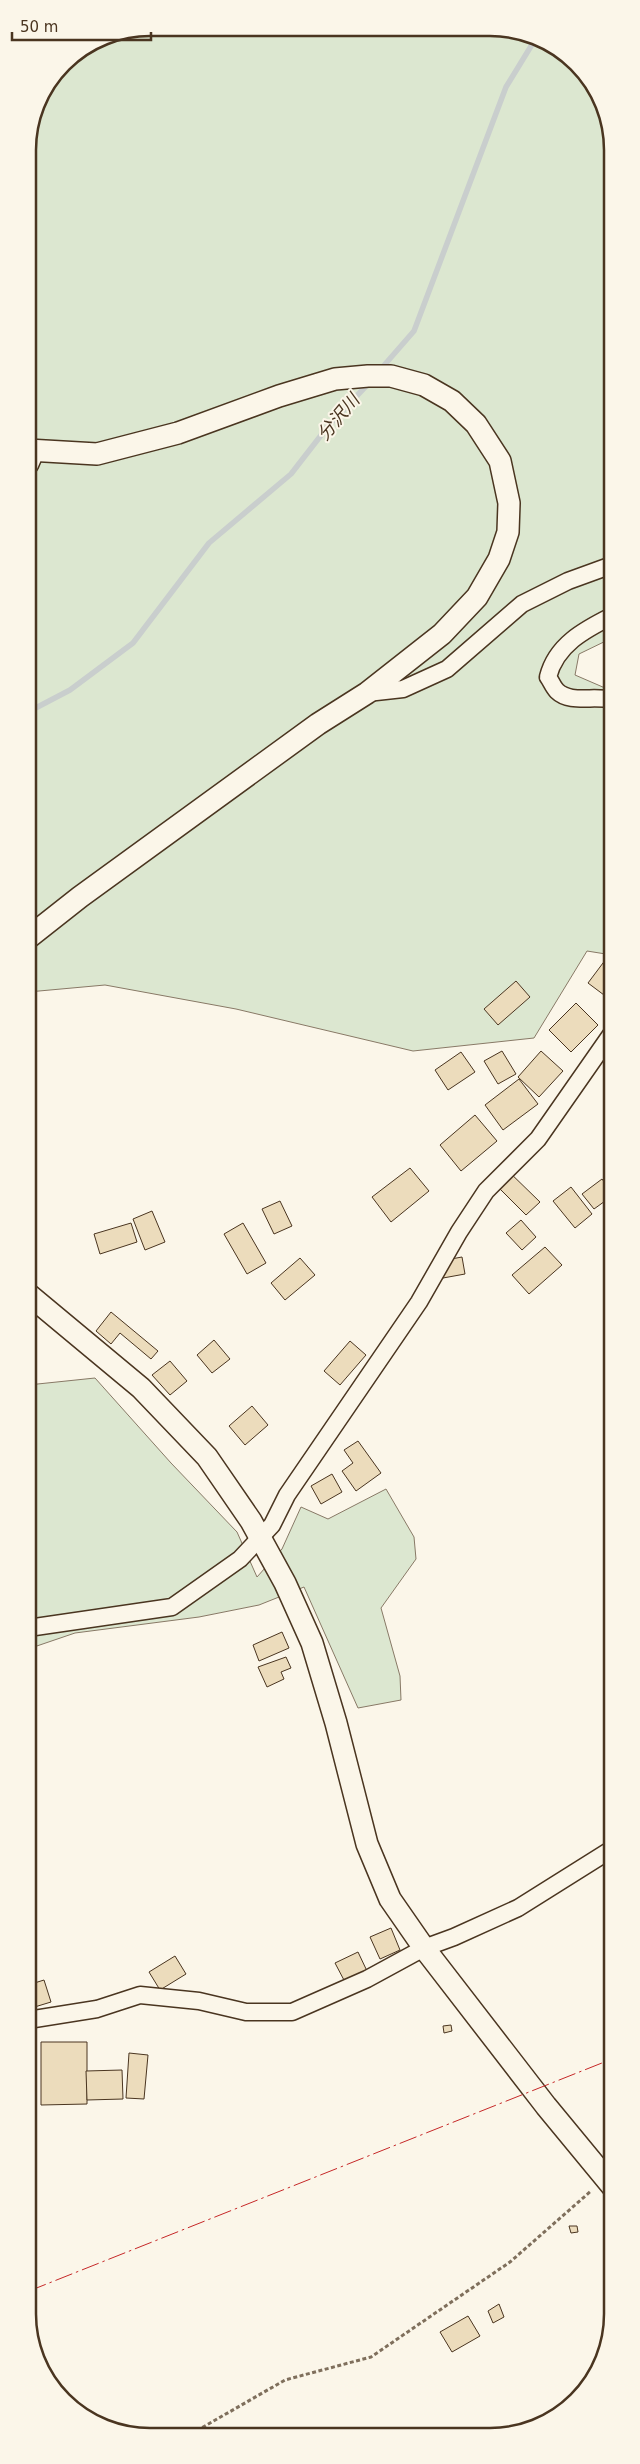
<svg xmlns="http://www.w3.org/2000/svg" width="640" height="2464" viewBox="0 0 640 2464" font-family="'DejaVu Sans','Noto Sans JP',sans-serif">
	<rect width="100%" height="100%" fill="#fbf6e9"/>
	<g fill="#dce7d0" stroke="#887966">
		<polygon points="150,28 514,30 551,44 582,69 611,134 612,638 579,654 575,675 612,691 612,955 587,951 534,1038 413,1051 236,1009 105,985 28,992 28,142 37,103 64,63 103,37"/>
		<polygon points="95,1378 171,1463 237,1532 257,1577 282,1549 301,1507 328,1519 386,1489 414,1537 416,1559 381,1608 400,1676 401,1700 358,1708 304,1587 259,1605 199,1617 75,1633 28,1649 28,1385"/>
	</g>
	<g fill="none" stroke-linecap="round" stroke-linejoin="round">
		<g stroke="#c9cecd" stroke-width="5.5">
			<polyline points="380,370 414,331 506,87 536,38"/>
			<polyline points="28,712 70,690 133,643 209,543 291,474 329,425 369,383"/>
		</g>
	</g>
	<g fill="#ecdcbc" stroke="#4a3520">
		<polygon points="609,955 612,957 612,985 604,995 588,983"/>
		<polygon points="516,981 530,997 498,1025 484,1009"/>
		<polygon points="576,1003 598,1025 571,1052 549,1030"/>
		<polygon points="502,1051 516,1074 498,1084 484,1061"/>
		<polygon points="541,1051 563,1071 539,1097 518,1077"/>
		<polygon points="461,1052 475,1072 448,1090 435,1070"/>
		<polygon points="519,1079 538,1104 503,1130 485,1105"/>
		<polygon points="475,1115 497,1141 461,1171 440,1145"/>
		<polygon points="504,1167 540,1202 526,1215 491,1180"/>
		<polygon points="410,1168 429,1191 391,1222 372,1197"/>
		<polygon points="602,1179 612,1192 612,1196 594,1209 582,1194"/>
		<polygon points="571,1187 592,1214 575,1228 553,1201"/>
		<polygon points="280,1201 292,1226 274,1234 262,1209"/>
		<polygon points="152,1211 165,1242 145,1250 133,1219"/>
		<polygon points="521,1220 536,1237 522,1250 506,1233"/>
		<polygon points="131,1223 137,1242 100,1254 94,1234"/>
		<polygon points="243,1223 266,1263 247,1274 224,1234"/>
		<polygon points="545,1247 562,1265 529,1294 512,1275"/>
		<polygon points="462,1257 465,1274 443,1278 440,1261"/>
		<polygon points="300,1258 315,1275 285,1300 271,1283"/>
		<polygon points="111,1312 158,1351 151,1359 120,1333 111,1344 96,1331"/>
		<polygon points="214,1340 230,1359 212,1373 197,1355"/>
		<polygon points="350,1341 366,1355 340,1385 324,1371"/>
		<polygon points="170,1361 187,1381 170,1395 152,1375"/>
		<polygon points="252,1406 268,1425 245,1445 229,1426"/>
		<polygon points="358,1441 381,1473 356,1491 342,1471 353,1463 344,1450"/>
		<polygon points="332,1474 342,1492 321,1504 311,1486"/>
		<polygon points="282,1632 289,1648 259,1661 253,1645"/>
		<polygon points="286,1657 291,1668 281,1672 284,1679 267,1687 258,1667"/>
		<polygon points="391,1928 400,1950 380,1959 370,1937"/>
		<polygon points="358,1952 367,1971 345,1982 335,1963"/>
		<polygon points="175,1956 186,1974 160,1990 149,1972"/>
		<polygon points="44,1980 51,2002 28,2009 28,1985"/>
		<polygon points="451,2025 452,2031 444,2033 443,2026"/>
		<polygon points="41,2042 87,2042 87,2104 41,2105"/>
		<polygon points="129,2053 148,2055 144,2099 126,2098"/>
		<polygon points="122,2070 123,2099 87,2100 86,2071"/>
		<polygon points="569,2226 577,2226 578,2232 571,2233"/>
		<polygon points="499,2304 504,2317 493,2323 488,2311"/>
		<polygon points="468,2316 480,2336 452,2352 440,2332"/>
	</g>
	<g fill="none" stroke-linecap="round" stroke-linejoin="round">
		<defs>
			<g id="minor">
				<polyline points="28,465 30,465 36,451"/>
				<path d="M612 616C584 630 556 645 548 677 551 681 553 687 557 691 570 704 595 695 612 700"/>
				<polyline points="367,693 403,689 447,669 522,604 568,581 612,565"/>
				<polyline points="28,1628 172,1607 240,1559 272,1525 287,1495 419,1302 459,1232 486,1191 538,1139 612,1033"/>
				<polyline points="28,2020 97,2009 140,1995 199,2001 246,2012 292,2012 367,1979 424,1948 454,1937 518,1908 612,1849"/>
			</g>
			<g id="tertiary">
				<polyline points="28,450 97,454 178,433 279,396 335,379 368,376 391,376 424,385 452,401 476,424 500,461 509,503 508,532 499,559 477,597 442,634 367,693 318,724 80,897 28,938"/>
				<polyline points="28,1294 141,1388 207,1457 251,1521 285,1583 312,1643 336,1723 367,1844 390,1899 424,1948 546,2106 612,2186"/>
			</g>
		</defs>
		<use href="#minor" stroke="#4a3520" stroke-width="19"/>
		<use href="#tertiary" stroke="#4a3520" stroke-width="24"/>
		<polyline stroke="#7f6f5c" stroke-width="3" stroke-dasharray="4 2.5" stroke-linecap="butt" points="191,2434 285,2380 371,2357 510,2262 591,2191"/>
		<use href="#minor" stroke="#fbf6e9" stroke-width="16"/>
		<use href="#tertiary" stroke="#fbf6e9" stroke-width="21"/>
		<polyline stroke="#c62828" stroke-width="1" stroke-dasharray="18 4 2.5 4" stroke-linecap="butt" points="29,2291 612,2059"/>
	</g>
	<g text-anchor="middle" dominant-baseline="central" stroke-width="4" stroke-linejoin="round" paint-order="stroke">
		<g font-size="18" font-style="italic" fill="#4a3520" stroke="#fbf6e9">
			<text transform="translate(338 417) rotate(-50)">分沢川</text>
		</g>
	</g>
	<path d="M0 0H640V2464H0ZM150 36H490A114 114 0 0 1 604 150V2314A114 114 0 0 1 490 2428H150A114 114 0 0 1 36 2314V150A114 114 0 0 1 150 36Z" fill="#fbf6e9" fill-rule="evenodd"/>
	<path fill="none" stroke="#4a3520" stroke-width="2.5" d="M150 36H490A114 114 0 0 1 604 150V2314A114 114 0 0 1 490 2428H150A114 114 0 0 1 36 2314V150A114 114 0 0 1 150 36Z"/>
	<path d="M12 32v8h139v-8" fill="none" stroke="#4a3520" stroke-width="2.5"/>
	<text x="20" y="32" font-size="15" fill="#4a3520" stroke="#fbf6e9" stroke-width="4" paint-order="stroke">50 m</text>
</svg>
